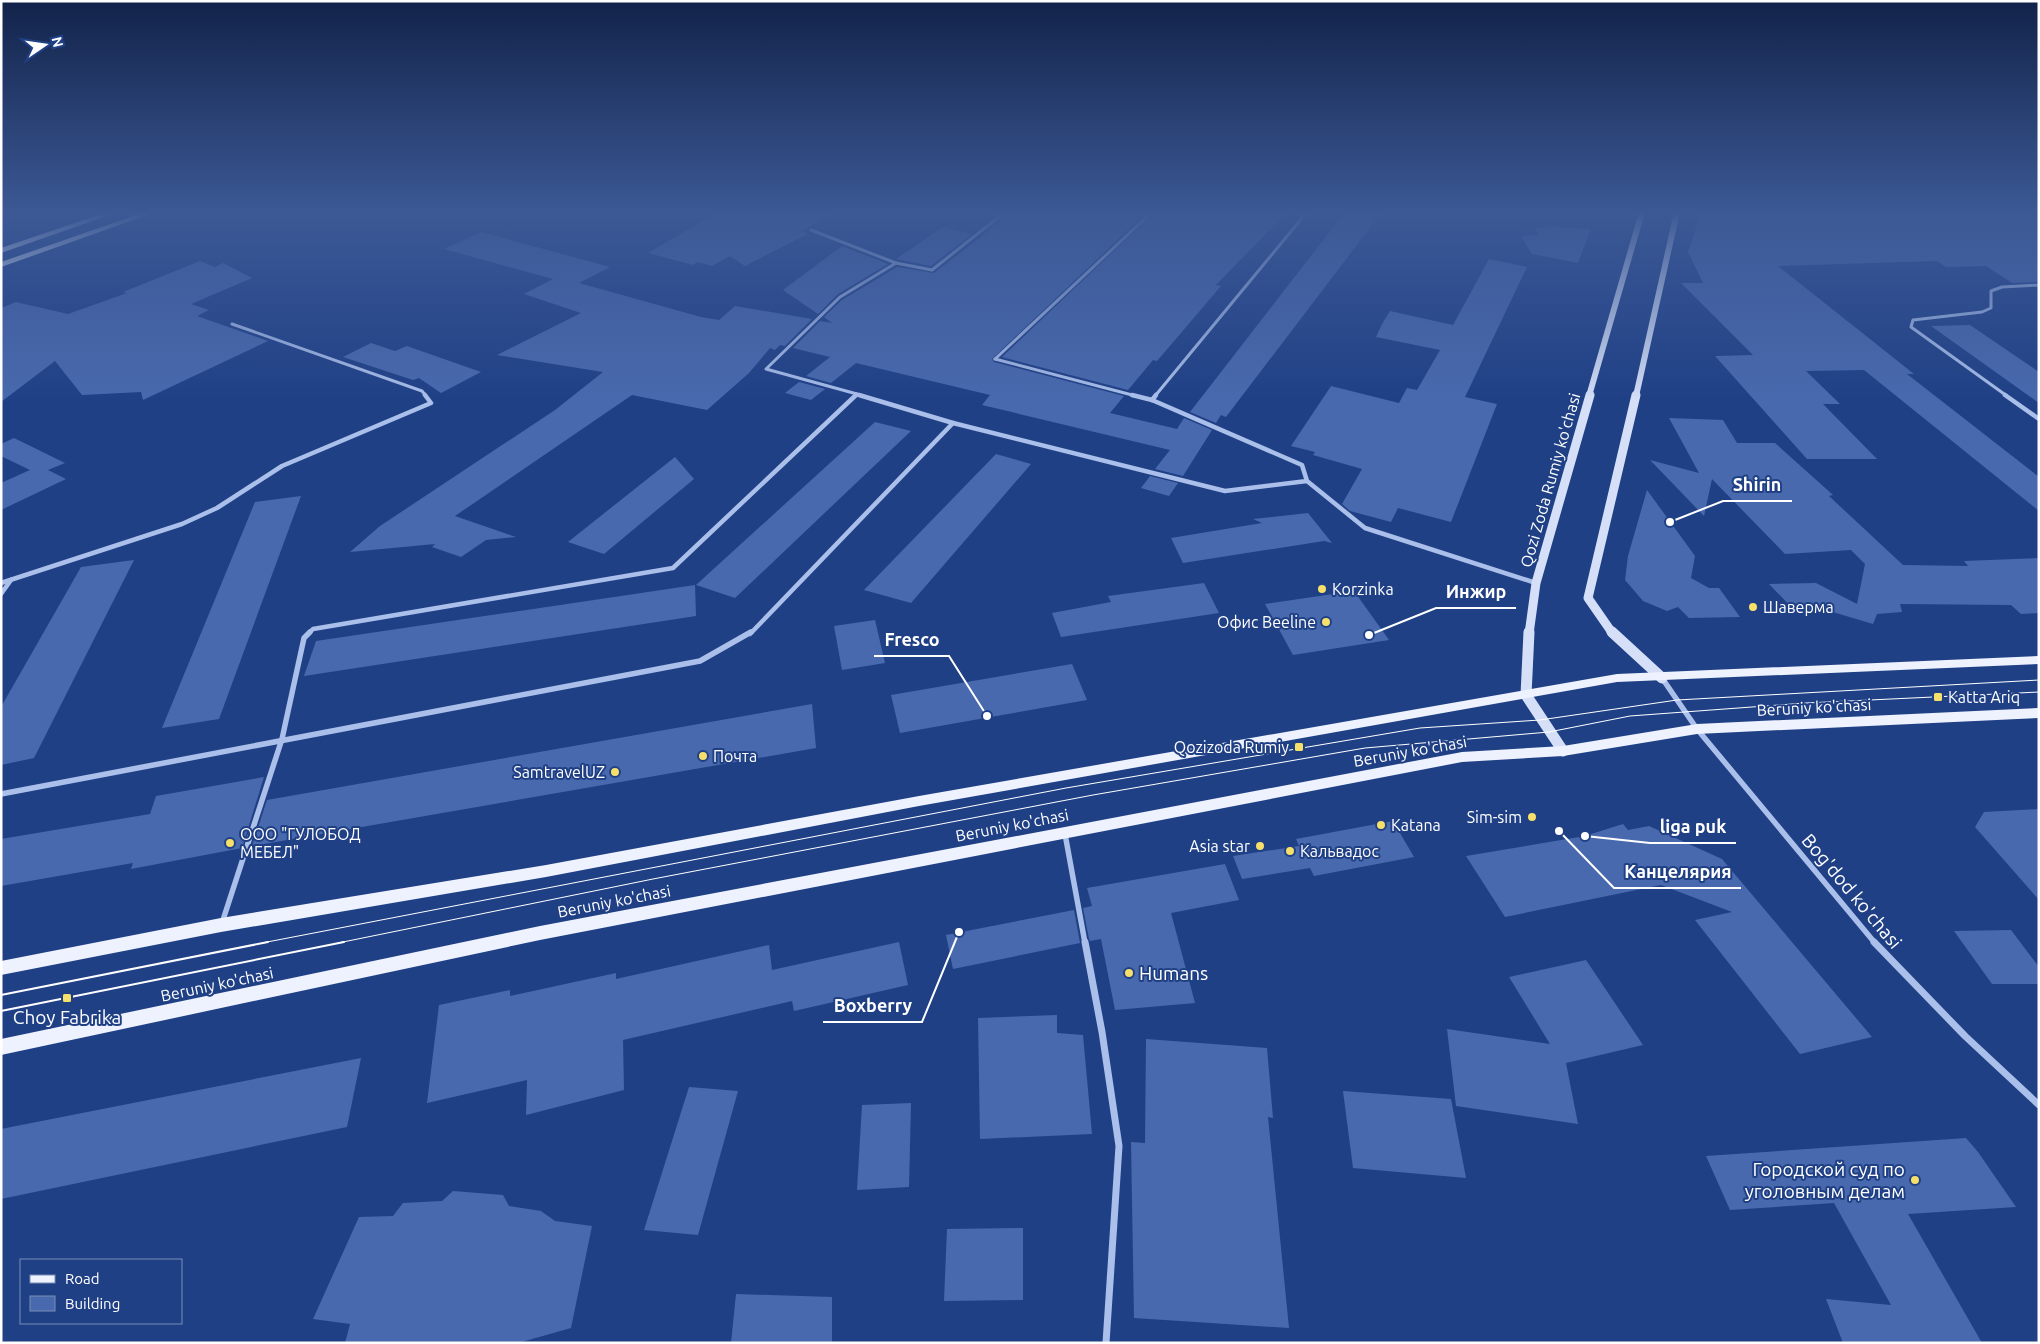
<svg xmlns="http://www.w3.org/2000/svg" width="2040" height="1344" viewBox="0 0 2040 1344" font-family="Ubuntu,sans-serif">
	<rect width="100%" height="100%" fill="#204086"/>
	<g fill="#4969ae">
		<polygon points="718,212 837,212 801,231 808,234 745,266 730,256 712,266 697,262 693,265 648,253"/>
		<polygon points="1008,212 1147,212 992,359 994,362 1124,396 1110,413 1177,429 1184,418 1212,430 1183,476 1155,469 1170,450 982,405 990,395 856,363 831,383 806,376 830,357 793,348 820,321 832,323 824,317 842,300 897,267 934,273 982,236"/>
		<polygon points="1155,212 1287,212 1216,285 1221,286 1157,361 1153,360 1128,390 1002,357"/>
		<polygon points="1345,212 1382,212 1226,417 1221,415 1216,423 1190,412"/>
		<polygon points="1701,212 2025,212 2039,214 2039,282 2012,283 1986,266 1946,267 1937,261 1778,266 1914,374 1907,374 2039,477 2039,511 1864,370 1806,371 1840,404 1823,404 1877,459 1807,459 1715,356 1753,355 1681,283 1703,283 1688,252"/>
		<polygon points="943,227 972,234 931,266 896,259"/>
		<polygon points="1554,227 1591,229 1578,263 1532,254 1521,236 1539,235 1535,228"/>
		<polygon points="481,232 610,267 579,283 701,317 719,320 735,306 812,319 785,346 780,345 775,350 770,348 749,373 707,410 632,395 455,516 516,537 486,540 461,557 432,547 435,544 350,552 380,526 555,410 603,372 497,355 581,313 524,294 553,279 444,249"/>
		<polygon points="842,246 888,264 838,294 818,314 783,290"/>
		<polygon points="1489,259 1527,267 1465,397 1497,404 1451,522 1398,508 1391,522 1350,511 1342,504 1362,469 1313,455 1315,452 1291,446 1331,386 1399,403 1407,388 1417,390 1440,350 1376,337 1382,324 1390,311 1453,325"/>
		<polygon points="200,261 215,267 223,263 252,278 191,304 209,310 197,316 268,341 143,400 141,392 82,395 55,361 1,402 1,308 16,302 68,314 127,293 123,292"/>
		<polygon points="1970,325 2039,372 2039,403 1931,326"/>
		<polygon points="371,343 395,351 407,346 481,372 441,393 419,378 413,380 343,357"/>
		<polygon points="799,382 825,389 811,400 785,393"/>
		<polygon points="1669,418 1723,420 1737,443 1775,443 1833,495 1829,496 1903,565 1968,566 1964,561 2039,558 2039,613 2021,614 2011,605 1900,604 1902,612 1877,614 1873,624 1826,610 1795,611 1769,584 1816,583 1857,604 1865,564 1851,550 1785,554 1712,479 1704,516 1650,460 1699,473"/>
		<polygon points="875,422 911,431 735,598 696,585"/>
		<polygon points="14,438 65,463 48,470 66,479 1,510 1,483 30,470 1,456 1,444"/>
		<polygon points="996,454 1031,464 911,603 864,590"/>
		<polygon points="675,457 694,479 604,554 568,542"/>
		<polygon points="1150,476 1178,483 1169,496 1141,488"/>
		<polygon points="1647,490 1695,556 1691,578 1709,588 1719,588 1740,617 1689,618 1678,607 1667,611 1643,601 1625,580 1628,556"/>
		<polygon points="301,496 219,719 162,728 255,502"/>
		<polygon points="1308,513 1332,543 1324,541 1183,563 1171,538 1262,523 1253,519"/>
		<polygon points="134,560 34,758 1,765 1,707 81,567"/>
		<polygon points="1204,583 1219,613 1061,637 1052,613 1111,602 1108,596"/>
		<polygon points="695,585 696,616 304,676 316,641"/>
		<polygon points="1354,591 1389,640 1293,655 1265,604"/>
		<polygon points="875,620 885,663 842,670 834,626"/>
		<polygon points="1072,664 1087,700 900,733 891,695"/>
		<polygon points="812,704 816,748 252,846 267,800"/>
		<polygon points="264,777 242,848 131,869 133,863 1,886 1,839 150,814 156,796"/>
		<polygon points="2039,809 2039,900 1975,827 1984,812"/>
		<polygon points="1393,821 1414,857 1314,876 1310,868 1242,879 1233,856 1299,846 1296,839"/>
		<polygon points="1623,824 1628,830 1649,826 1722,859 1872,1037 1800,1054 1695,920 1732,912 1661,885 1505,917 1466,856 1585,836"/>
		<polygon points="1225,864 1239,900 1171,913 1195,1003 1115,1010 1101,939 1090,941 1089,939 1083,908 1092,906 1087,888"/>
		<polygon points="1074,910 1080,943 953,969 946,935"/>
		<polygon points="2011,930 2039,967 2039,984 1992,984 1954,931"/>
		<polygon points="899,942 908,985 794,1011 792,1001 623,1040 624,1090 526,1115 527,1080 427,1103 439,1005 510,990 510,996 616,973 616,979 769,945 772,970"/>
		<polygon points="1586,960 1643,1045 1566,1063 1578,1124 1456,1106 1447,1029 1550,1044 1509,977"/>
		<polygon points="1057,1015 1057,1033 1083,1035 1092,1134 980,1139 978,1018"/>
		<polygon points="1146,1039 1267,1048 1273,1118 1268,1117 1289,1328 1134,1318 1131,1142 1145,1143"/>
		<polygon points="361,1058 347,1127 1,1199 1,1129"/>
		<polygon points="689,1087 738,1091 698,1235 644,1230"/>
		<polygon points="1343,1091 1451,1099 1466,1178 1353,1168"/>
		<polygon points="911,1103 909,1187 857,1190 862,1105"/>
		<polygon points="1966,1138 1978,1152 2016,1207 1908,1214 1982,1343 1843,1343 1826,1299 1891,1305 1834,1203 1730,1210 1706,1156"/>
		<polygon points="453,1191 503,1195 509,1206 541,1211 555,1221 592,1226 571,1328 518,1343 345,1343 350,1324 313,1319 359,1217 393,1216 403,1203 442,1201"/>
		<polygon points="1023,1228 1023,1300 944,1301 947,1229"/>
		<polygon points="736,1294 832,1297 832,1343 731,1343"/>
	</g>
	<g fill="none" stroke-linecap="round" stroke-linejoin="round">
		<g stroke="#aabfea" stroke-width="3">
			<polyline points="811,230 896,263 840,297 766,369 857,394 855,396"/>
			<polyline points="896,263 932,270 1005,212"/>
			<polyline points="232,324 422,391 426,396"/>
			<polyline points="995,359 1152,212"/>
			<polyline points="995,359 1136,396"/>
			<polyline points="857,394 863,396"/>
			<polyline points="1155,396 1307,212"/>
			<polyline points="2007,396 1911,327 1913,320 1982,312 1991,308 1991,291 2002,287 2039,285"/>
		</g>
		<g stroke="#aabfea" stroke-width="4.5">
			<polyline points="859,395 953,423"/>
			<polyline points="2005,395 2039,419"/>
			<polyline points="1152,400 1156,395"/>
			<polyline points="1307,481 1365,528 1536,583"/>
			<polyline points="1,583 182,524 217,508 282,466 431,403 425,395"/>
			<polyline points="1,594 11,580"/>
			<polyline points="308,634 313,629 673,568 856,395"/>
			<polyline points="750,634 953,423 1225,491 1307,481 1302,465 1152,400 1132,395"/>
		</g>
		<g stroke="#aabfea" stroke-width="5.5">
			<polyline points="1662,678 1697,729 1875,943"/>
			<polyline points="1,794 700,661 751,632"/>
			<polyline points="1065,834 1085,943"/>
			<polyline points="222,923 282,739 304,638 310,632"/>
		</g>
		<g stroke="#aabfea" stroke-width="7">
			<polyline points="1085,942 1102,1032 1119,1146 1106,1343"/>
			<polyline points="1874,942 1965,1036 2039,1105"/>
		</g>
		<g stroke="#d5e0f8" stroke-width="6">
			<polyline points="1589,396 1642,212"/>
			<polyline points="1636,396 1677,212"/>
		</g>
		<g stroke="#d5e0f8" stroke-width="9">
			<polyline points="1529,634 1536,583 1590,395"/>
			<polyline points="1613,634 1588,598 1636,395"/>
		</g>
		<g stroke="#d5e0f8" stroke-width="11">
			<polyline points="1529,632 1526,695 1563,751"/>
			<polyline points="1612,632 1662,678"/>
		</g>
		<g fill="#edf2fe" fill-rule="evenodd">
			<polygon points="107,212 118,212 1,253 1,248"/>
			<polygon points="145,212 156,212 1,267 1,262"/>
			<polygon points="2039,656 2039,664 1617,682 919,806 546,877 221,932 1,975 1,961 221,918 546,865 919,796 1617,674"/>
			<polygon points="2039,708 2039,718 1697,734 1563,756 1462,762 540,940 1,1055 1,1039 540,926 1462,752 1563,746 1697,724"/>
		</g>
		<g stroke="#fff" stroke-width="1">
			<polyline points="262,943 1066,788 1420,728 1540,720 1677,700 2039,680"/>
			<polyline points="338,943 653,879 1093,795 1365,748 1549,732 1630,716 1806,703 2039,692"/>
		</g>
		<g stroke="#fff" stroke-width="2">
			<polyline points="1,995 268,942"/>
			<polyline points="1,1011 344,942"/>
		</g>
	</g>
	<linearGradient id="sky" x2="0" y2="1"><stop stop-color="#12234a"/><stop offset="0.53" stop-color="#3c5995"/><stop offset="1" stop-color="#3c5995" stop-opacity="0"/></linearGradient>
	<rect width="2040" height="401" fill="url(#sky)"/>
	<g fill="#f7df6b" stroke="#204086" stroke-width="2">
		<circle cx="1322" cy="589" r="5"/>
		<circle cx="1753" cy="607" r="5"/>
		<circle cx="1326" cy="622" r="5"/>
		<rect x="1933" y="692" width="10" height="10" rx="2.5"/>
		<rect x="1294" y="742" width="10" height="10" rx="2.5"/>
		<circle cx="703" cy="756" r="5"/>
		<circle cx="615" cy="772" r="5"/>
		<circle cx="1532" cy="817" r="5"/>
		<circle cx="1381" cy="825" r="5"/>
		<circle cx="230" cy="843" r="5"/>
		<circle cx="1260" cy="846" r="5"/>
		<circle cx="1290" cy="851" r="5"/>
		<circle cx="1129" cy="973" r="5"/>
		<rect x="62" y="993" width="10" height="10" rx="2.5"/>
		<circle cx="1915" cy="1180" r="5"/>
	</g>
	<g text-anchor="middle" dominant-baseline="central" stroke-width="4" stroke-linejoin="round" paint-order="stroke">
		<g font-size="16" fill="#fff" stroke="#204086">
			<text transform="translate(1550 480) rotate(-74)">Qozi Zoda Rumiy ko'chasi</text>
			<text transform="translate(1814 707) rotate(-3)">Beruniy ko'chasi</text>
			<text transform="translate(1410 751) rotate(-10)">Beruniy ko'chasi</text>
			<text transform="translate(1012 825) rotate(-11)">Beruniy ko'chasi</text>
			<text transform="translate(614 901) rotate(-11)">Beruniy ko'chasi</text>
			<text transform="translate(217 984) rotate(-12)">Beruniy ko'chasi</text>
		</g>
		<g font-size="16" fill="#fff" stroke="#204086" text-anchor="start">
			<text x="1332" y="589">Korzinka</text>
			<text x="1763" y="607">Шаверма</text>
			<text x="1316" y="622" text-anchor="end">Офис Beeline</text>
			<text x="1948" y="697">Katta Ariq</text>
			<text x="1289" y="747" text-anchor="end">Qozizoda Rumiy</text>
			<text x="713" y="756">Почта</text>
			<text x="605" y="772" text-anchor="end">SamtravelUZ</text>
			<text x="1522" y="817" text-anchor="end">Sim-sim</text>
			<text x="1391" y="825">Katana</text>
			<text x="240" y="834">ООО "ГУЛОБОД<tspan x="240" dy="18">МЕБЕЛ"</tspan></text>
			<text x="1250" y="846" text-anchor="end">Asia star</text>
			<text x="1300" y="851">Кальвадос</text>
		</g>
		<g font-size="19" fill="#fff" stroke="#204086">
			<text transform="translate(1852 891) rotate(50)">Bog'dod ko'chasi</text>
		</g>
		<g font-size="19" fill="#fff" stroke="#204086" text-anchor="start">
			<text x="1139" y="973">Humans</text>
			<text x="67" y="1017" text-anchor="middle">Choy Fabrika</text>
			<text x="1905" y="1169" text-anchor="end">Городской суд по<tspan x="1905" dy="22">уголовным делам</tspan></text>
		</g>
	</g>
	<path fill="none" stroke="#fff" stroke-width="2" d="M1670 522L1723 501H1792M1369 635L1436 608H1516M987 716L949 656H874M1585 836L1650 843H1736M1559 831L1614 888H1741M959 932L922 1022H823"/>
	<g fill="#fff" stroke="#204086" stroke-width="2">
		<circle cx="1670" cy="522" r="5"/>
		<circle cx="1369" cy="635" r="5"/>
		<circle cx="987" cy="716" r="5"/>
		<circle cx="1585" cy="836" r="5"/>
		<circle cx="1559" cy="831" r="5"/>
		<circle cx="959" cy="932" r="5"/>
	</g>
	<g font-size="18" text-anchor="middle" font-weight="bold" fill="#fff" stroke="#204086" stroke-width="4" stroke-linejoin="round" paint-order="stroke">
		<text x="1757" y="491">Shirin</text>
		<text x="1476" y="598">Инжир</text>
		<text x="912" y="646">Fresco</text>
		<text x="1693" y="833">liga puk</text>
		<text x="1678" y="878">Канцелярия</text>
		<text x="873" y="1012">Boxberry</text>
	</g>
	<rect width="2040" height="1344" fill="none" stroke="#ffffff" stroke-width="5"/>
	<rect x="20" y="1259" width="162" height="65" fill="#204086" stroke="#798cb6"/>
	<rect x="30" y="1275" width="25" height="8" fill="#edf2fe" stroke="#798cb6"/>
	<text x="65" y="1284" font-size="15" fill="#ffffff">Road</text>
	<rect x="30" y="1296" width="25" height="15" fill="#4969ae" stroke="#798cb6"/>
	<text x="65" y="1309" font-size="15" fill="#ffffff">Building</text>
	<g transform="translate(45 45) rotate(77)" stroke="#204086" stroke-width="4" paint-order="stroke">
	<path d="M0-4L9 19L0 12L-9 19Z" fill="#ffffff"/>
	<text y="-8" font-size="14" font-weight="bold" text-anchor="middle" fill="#ffffff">N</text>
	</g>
</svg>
